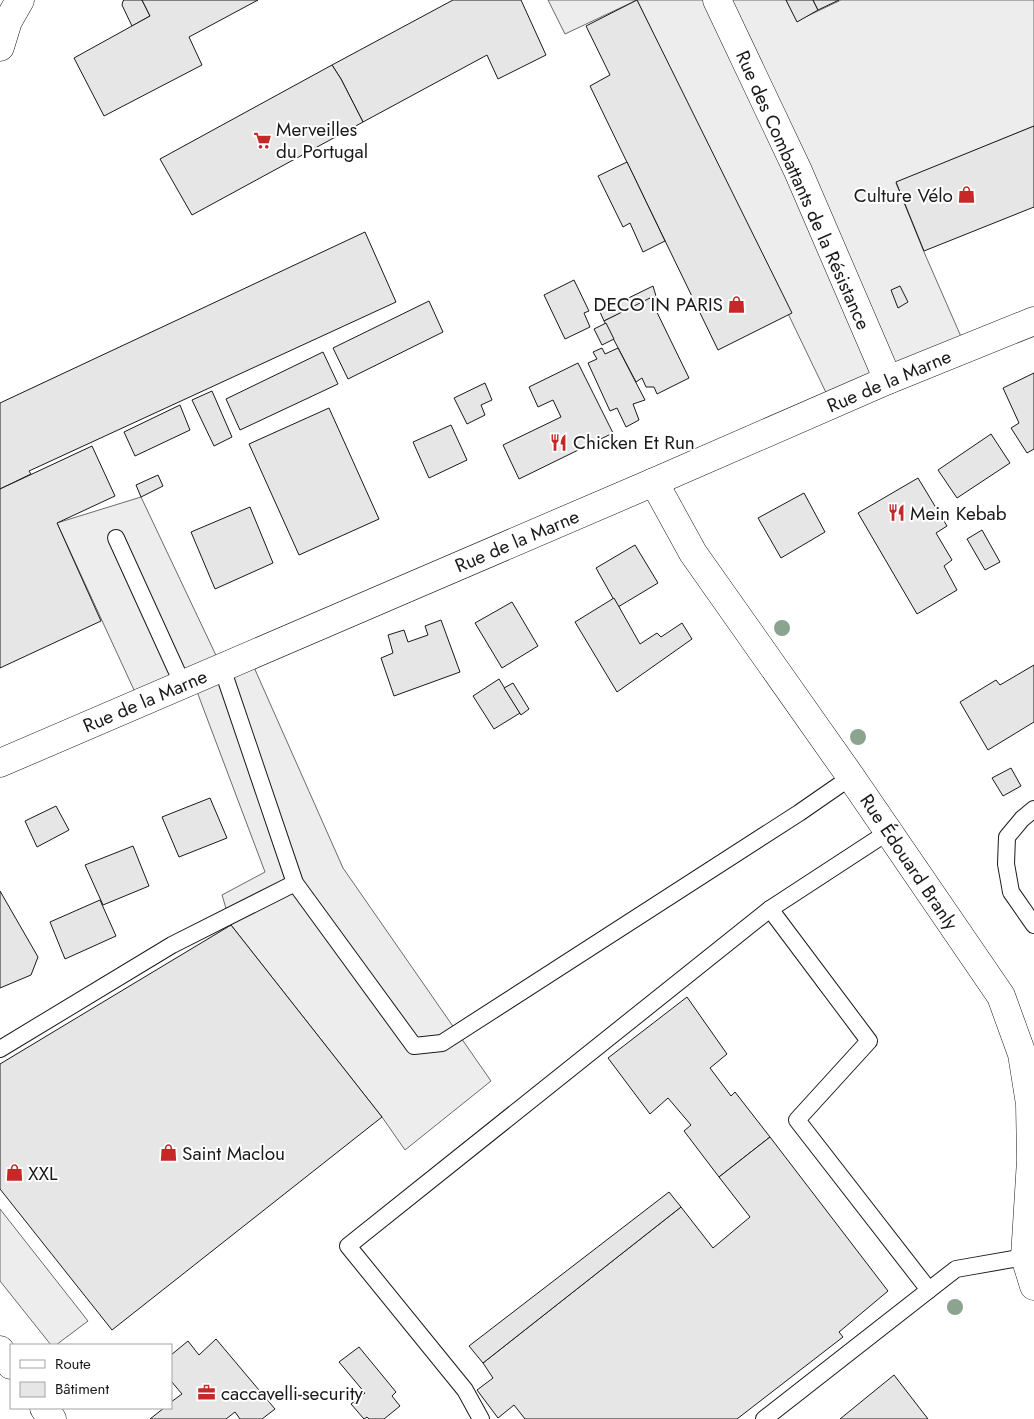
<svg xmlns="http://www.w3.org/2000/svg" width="1034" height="1419" viewBox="0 0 1034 1419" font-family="Jost,sans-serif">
	<rect width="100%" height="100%" fill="#fff"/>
	<g fill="#ededed" stroke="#6a6a6a">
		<polygon points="548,0 637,0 565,34"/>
		<polygon points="637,0 786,0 797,21 841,0 1034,0 1034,126 896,183 924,252 966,348 832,405"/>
		<polygon points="141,497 222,668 249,656 343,868 491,1081 405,1150 382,1117 231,925 222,895 265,872 193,681 140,703 57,523"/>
		<polygon points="0,1209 88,1321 56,1345 51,1345 0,1281"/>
	</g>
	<g fill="#e6e6e6" stroke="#1a1a1a">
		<polygon points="124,0 142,0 150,16 132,26 122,5 123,1"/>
		<polygon points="142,0 258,0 189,37 202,65 104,116 74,58 150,16"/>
		<polygon points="453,0 521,0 546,55 498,79 487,55 363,122 341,79 332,65"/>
		<polygon points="637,0 792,313 718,350 590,86 610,75 586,26"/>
		<polygon points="786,0 813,0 818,10 797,22"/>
		<polygon points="813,0 839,0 818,10"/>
		<polygon points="332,65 341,79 363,122 192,215 160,159"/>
		<polygon points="1034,126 1034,207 924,251 896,182"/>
		<polygon points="627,162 665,241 643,252 630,223 623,227 598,176"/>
		<polygon points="365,232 396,302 29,471 31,474 0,489 0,403"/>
		<polygon points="574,280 589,311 584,313 590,327 565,339 544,295"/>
		<polygon points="653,286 656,296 604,321 600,312"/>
		<polygon points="900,286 908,302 898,308 891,290"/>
		<polygon points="650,298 689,378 657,394 654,387 646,387 642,378 636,382 604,321"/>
		<polygon points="429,301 443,332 348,379 333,348"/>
		<polygon points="606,323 614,339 602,345 594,329"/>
		<polygon points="602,348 605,354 618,348 645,400 633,404 639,420 626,427 617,408 610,411 588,363 597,359 593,352"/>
		<polygon points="323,352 338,384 240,430 226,399"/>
		<polygon points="578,363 613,433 519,479 503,445 561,417 553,400 538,407 529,387"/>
		<polygon points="1034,373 1034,449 1027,453 1011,428 1019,423 1003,388"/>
		<polygon points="485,383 492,400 481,405 485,415 467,424 454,398"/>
		<polygon points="212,391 232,437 214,446 192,400"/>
		<polygon points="180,405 190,430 135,456 124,432"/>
		<polygon points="329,408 379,519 299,555 249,444"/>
		<polygon points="451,425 467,460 429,478 413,442"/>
		<polygon points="991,434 1010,463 957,498 938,470"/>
		<polygon points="92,446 115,496 57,523 101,621 0,668 0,489"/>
		<polygon points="158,475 163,486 141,497 136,485"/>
		<polygon points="918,478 947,526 936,533 952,560 944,566 957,590 917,614 858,513"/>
		<polygon points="804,493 825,532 781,558 758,518"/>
		<polygon points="250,507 273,563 215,589 191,532"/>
		<polygon points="982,530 1000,562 985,570 967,539"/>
		<polygon points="635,545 658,583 618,607 596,568"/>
		<polygon points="614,598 640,644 657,633 661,637 682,623 692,639 617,692 575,622"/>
		<polygon points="512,602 538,646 502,668 475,623"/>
		<polygon points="441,620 460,672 394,696 381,658 393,653 388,635 404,630 408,642 428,635 425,626"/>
		<polygon points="1034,665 1034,722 988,750 960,702 996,680 1000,685"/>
		<polygon points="499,679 520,713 494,729 473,696"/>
		<polygon points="513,683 529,709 521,715 504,688"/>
		<polygon points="1011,768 1021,786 1003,796 992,778"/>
		<polygon points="210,798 227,838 179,857 162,817"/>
		<polygon points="56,806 69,830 37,847 25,821"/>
		<polygon points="133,846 149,886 103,905 85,865"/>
		<polygon points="0,891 38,957 31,975 0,988"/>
		<polygon points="100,900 116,936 65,959 50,922"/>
		<polygon points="231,925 382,1117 112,1330 0,1189 0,1064"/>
		<polygon points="687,997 727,1054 710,1068 731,1096 735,1092 770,1137 719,1177 684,1131 691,1125 668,1098 650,1114 608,1058"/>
		<polygon points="770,1137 888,1291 839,1332 843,1337 737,1419 525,1419 514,1405 498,1418 477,1390 493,1378 483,1363 681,1207 713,1248 750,1217 719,1177"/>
		<polygon points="669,1192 681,1207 483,1363 469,1346"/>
		<polygon points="216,1339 275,1409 262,1419 240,1419 235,1412 226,1419 150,1419 164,1408 171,1408 171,1402 182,1394 171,1381 171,1355 188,1341 199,1355"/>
		<polygon points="359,1347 396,1392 392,1396 400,1406 384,1419 369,1419 367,1417 364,1419 351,1404 365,1393 339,1362"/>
		<polygon points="894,1375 928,1419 840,1419"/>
	</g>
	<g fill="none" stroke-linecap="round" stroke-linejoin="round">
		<defs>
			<g id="service">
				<polyline points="116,538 183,685"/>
				<polyline points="222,668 295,883 414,1046 442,1043 799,813 851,777"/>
				<polyline points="1034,809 1022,819 1007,837 1006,864 1011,892 1034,925"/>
				<polyline points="0,1049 172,945 295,883"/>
				<polyline points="929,1290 956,1269 1025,1257"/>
				<polyline points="481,1419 465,1390 348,1246 770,909 888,832"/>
				<polyline points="764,1419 929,1290 797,1120 869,1041 770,909"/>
			</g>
			<g id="minor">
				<polyline points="717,0 798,171 888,380"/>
				<polyline points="0,47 8,21 20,0"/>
				<polyline points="654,482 693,553 851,777 1001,996 1022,1054 1030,1104 1031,1160 1025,1257 1034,1286"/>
			</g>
			<polyline id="tertiary" points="0,763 654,482 888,380 1034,321"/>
			<g id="secondary">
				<polyline points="0,1350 11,1365"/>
				<polyline points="44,1408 52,1419"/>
			</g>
		</defs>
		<use href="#service" stroke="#1a1a1a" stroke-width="18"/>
		<use href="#minor" stroke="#1a1a1a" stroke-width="29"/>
		<use href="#tertiary" stroke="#1a1a1a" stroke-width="29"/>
		<use href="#secondary" stroke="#1a1a1a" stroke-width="29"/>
		<use href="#service" stroke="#fff" stroke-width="16"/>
		<use href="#minor" stroke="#fff" stroke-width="28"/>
		<use href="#tertiary" stroke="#fff" stroke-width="28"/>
		<use href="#secondary" stroke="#fff" stroke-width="28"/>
	</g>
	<g fill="#8aa48f">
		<circle cx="782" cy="628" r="8"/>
		<circle cx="858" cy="737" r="8"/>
		<circle cx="955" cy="1307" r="8"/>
	</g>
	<defs>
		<symbol id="supermarket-bare" viewBox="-9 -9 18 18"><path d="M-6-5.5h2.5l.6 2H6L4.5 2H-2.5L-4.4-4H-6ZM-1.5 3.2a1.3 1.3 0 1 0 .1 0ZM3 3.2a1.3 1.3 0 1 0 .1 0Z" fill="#c62828" stroke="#fff" stroke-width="2.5" paint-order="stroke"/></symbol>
		<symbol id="shop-bare" viewBox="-9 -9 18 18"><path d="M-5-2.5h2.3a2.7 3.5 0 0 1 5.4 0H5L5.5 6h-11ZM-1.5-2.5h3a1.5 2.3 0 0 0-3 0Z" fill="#c62828" stroke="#fff" stroke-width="2.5" paint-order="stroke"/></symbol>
		<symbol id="restaurant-bare" viewBox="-9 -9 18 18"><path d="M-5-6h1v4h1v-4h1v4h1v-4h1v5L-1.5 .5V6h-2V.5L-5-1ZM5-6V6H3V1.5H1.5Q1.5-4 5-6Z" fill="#c62828" stroke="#fff" stroke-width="2.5" paint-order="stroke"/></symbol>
		<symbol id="office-bare" viewBox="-9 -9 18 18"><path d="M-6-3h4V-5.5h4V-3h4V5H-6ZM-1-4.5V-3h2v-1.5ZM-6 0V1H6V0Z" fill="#c62828" stroke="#fff" stroke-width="2.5" paint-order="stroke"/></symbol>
	</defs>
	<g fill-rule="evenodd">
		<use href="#supermarket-bare" x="250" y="128" width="25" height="25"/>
		<use href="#shop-bare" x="954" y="182" width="25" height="25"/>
		<use href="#shop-bare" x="724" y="292" width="25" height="25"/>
		<use href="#restaurant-bare" x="546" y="430" width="25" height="25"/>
		<use href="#restaurant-bare" x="884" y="500" width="25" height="25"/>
		<use href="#shop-bare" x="156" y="1140" width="25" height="25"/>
		<use href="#shop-bare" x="2" y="1160" width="25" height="25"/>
		<use href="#office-bare" x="194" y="1380" width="25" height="25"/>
	</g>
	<g text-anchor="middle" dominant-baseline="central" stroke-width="4" stroke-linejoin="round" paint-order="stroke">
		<g font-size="19" fill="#1a1a1a" stroke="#fff" text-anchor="start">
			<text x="276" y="129">Merveilles<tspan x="276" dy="22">du Portugal</tspan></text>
			<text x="953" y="195" text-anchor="end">Culture Vélo</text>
			<text x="723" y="304" text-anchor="end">DECO IN PARIS</text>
			<text x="573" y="442">Chicken Et Run</text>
			<text x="910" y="513">Mein Kebab</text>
			<text x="182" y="1153">Saint Maclou</text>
			<text x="28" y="1173">XXL</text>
			<text x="221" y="1393">caccavelli-security</text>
		</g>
		<g font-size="19" fill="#1a1a1a" stroke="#fff">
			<text transform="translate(803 190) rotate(66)">Rue des Combattants de la Résistance</text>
			<text transform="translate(889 381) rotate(-23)">Rue de la Marne</text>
			<text transform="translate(517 541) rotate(-23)">Rue de la Marne</text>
			<text transform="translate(145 701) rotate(-23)">Rue de la Marne</text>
			<text transform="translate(909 862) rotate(56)">Rue Édouard Branly</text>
		</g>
	</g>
	<rect x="10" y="1344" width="162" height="65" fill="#ffffff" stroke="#a3a3a3"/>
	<rect x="20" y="1360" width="25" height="8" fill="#ffffff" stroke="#a3a3a3"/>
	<text x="55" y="1369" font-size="15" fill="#1a1a1a">Route</text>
	<rect x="20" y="1382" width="25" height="15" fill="#e6e6e6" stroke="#a3a3a3"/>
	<text x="55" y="1394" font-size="15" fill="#1a1a1a">Bâtiment</text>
</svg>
